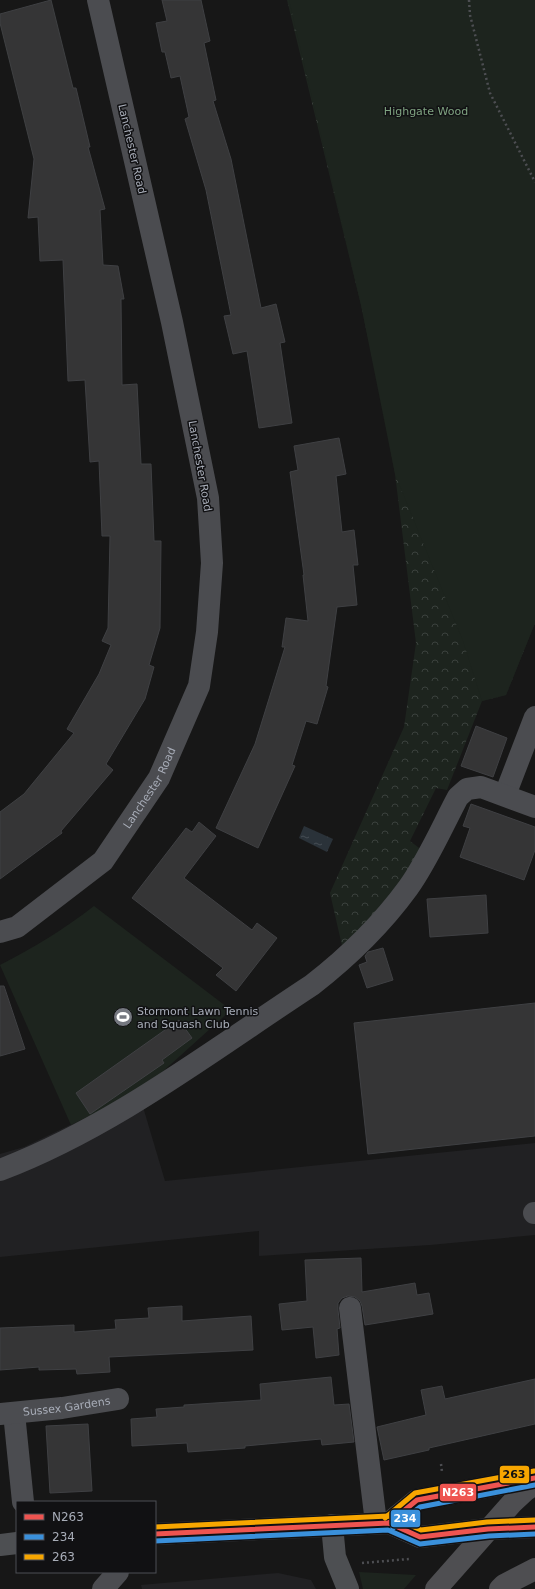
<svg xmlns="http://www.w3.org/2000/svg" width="535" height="1589" viewBox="0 0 535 1589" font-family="'DejaVu Sans',sans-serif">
	<defs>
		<pattern id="forest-crowns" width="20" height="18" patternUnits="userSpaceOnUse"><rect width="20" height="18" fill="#1d241e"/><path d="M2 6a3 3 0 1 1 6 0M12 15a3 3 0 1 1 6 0" fill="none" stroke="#3b413d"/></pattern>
		<pattern id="water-ripples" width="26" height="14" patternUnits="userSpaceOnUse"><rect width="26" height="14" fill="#2a3239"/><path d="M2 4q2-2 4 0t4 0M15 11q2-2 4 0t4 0" fill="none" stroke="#464d54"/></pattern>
	</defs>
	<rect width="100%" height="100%" fill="#171717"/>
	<g fill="#212123">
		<polygon points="138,1090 165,1181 535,1143 535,1235 430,1245 259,1256 259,1231 0,1257 0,1154 24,1147 114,1104"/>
		<polygon points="278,1573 311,1580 316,1589 142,1589 141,1585"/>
	</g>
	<polygon fill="url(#forest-crowns)" points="287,0 535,0 535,623 506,695 482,701 447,790 436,788 410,841 423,851 383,909 343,950 330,893 404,727 416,643 395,474 381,399 361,305"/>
	<g fill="#1d241e">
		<polygon points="289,0 535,0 535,623 506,695 482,701 463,641 395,474 361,305"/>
		<path d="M94 906 231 1010 160 1074 114 1104 71 1125 0 965C35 947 63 930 94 906Z"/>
		<polygon points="359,1572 416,1575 404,1589 363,1589"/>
	</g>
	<polygon fill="url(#water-ripples)" points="304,826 333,839 327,852 299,838"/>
	<g fill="#353536" stroke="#3f4043">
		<polygon points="51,0 73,88 76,88 90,147 88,147 105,209 100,210 103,265 118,266 124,299 121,299 122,385 137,384 141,464 151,464 154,541 161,541 160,628 149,665 154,667 145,699 106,764 113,770 61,831 62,833 0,879 0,812 24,794 74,733 67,729 99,674 111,645 102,641 108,628 110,536 102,536 99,461 90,462 85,380 68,381 63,260 40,261 38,217 28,218 34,159 0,23 0,14"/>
		<polygon points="162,0 201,0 210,41 204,43 216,100 213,101 231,159 261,308 276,304 285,342 280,343 292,423 259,428 247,351 233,354 224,316 231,315 206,190 185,119 189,117 180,76 171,78 165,52 162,52 156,23 167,21"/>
		<polygon points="339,438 346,474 336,476 342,532 354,530 358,565 353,565 357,605 337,607 326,686 328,687 317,724 306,721 292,765 295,766 258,848 216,828 255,744 285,647 282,647 286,618 308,621 303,575 304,575 290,472 298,470 294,446"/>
		<polygon points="476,726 507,738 493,777 461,766"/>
		<polygon points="471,804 535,827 535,850 524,880 460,857 470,828 463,826"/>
		<polygon points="199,822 216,836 184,878 252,930 257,923 277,938 236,991 216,975 223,968 132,898 186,828 192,832"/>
		<polygon points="486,895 488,933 430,937 427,899"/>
		<polygon points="383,948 393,980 367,988 359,965 367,962 365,956 368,952"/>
		<polygon points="0,986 4,986 25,1049 0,1056"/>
		<polygon points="535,1003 535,1136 368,1154 354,1023"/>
		<polygon points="179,1020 192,1038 162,1060 164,1063 90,1114 76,1093"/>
		<polygon points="361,1258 362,1292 415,1283 417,1295 429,1293 433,1314 365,1325 362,1306 360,1301 355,1297 348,1296 342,1298 338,1303 338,1310 340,1328 337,1329 339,1355 316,1358 313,1327 282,1330 279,1304 307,1301 305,1260"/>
		<polygon points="182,1306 182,1321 251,1316 253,1350 109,1357 110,1372 77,1374 76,1369 39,1370 39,1367 0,1370 0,1328 74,1325 74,1332 116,1329 115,1320 149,1318 148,1308"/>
		<polygon points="331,1377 334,1405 349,1404 354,1442 322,1445 321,1439 245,1446 245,1448 188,1452 187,1443 132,1446 131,1419 157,1417 156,1409 184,1407 184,1405 261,1400 260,1384"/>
		<polygon points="535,1379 535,1424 429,1448 429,1450 384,1460 377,1427 426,1415 421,1390 442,1386 445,1399"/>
		<polygon points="88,1424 92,1491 50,1493 46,1426"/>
	</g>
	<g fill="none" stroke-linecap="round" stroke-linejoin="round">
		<g stroke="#4d4e52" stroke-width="2.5" stroke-dasharray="2 3" stroke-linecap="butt">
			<polyline points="469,0 470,15 490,93 535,182"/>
			<polyline points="441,1464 442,1472"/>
			<polyline points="362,1563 409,1559"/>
		</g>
		<g stroke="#4b4c50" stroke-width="22">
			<polyline points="505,795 535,717"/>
			<path id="s1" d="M0 932 17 927 103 861 159 778 199 686 207 632 212 563 208 498 172 322 98 0"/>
			<path d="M0 1170C113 1127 211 1051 312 985 348 957 381 925 408 888 428 860 442 827 458 797L467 789 481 787 535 807"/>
			<polyline points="534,1213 535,1213"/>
			<polyline points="350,1308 376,1523"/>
			<polyline points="14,1413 23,1502"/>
			<path id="s2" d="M0 1414 62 1408 118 1399"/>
			<polyline points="103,1589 118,1572"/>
		</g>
		<g stroke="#4d4f52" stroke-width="22">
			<polyline points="389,1523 417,1500 535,1478"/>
			<polyline points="332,1525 335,1557 348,1589"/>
			<polyline points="155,1534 389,1523 420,1537 488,1529 535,1527"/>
			<polyline points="0,1545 17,1543"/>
		</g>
		<g stroke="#4e4e51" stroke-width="22">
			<polyline points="436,1589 512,1503 526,1490 535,1484"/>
			<polyline points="500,1589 504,1585 535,1569"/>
		</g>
		<defs>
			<g id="bus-1">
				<polyline points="389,1523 417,1500 535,1478"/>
				<polyline points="155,1534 389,1523 420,1537 488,1529 535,1527"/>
			</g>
			<g id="bus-2">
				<polyline points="393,1528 420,1507 535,1485"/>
				<polyline points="155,1541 388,1530 420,1544 489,1536 535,1534"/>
			</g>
			<g id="bus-3">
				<polyline points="385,1518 415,1493 534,1471"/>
				<polyline points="155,1527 389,1516 421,1530 487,1522 535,1520"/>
			</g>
		</defs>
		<use href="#bus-1" stroke="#111113" stroke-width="8"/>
		<use href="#bus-2" stroke="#111113" stroke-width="8"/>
		<use href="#bus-3" stroke="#111113" stroke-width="8"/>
		<use href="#bus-1" stroke="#ee5450" stroke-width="5"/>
		<use href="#bus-2" stroke="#3a90db" stroke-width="5"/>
		<use href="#bus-3" stroke="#f7a600" stroke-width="5"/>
	</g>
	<defs>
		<symbol id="stadium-disc" viewBox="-11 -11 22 22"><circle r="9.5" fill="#757880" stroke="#111113"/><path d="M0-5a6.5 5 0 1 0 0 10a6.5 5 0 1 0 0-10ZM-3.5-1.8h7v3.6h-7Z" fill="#fff"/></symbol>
	</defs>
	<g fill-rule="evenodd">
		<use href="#stadium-disc" x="112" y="1006" width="22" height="22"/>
	</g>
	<g text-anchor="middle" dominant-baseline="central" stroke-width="3" stroke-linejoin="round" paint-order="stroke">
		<g font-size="11" fill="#7fa381" stroke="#111113">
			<text x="426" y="111">Highgate Wood</text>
		</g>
		<g font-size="11" fill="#a8adb8" stroke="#111113">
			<text transform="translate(132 149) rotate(77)">Lanchester Road</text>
			<text transform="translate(200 466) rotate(80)">Lanchester Road</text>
			<text stroke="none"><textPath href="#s1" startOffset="213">Lanchester Road</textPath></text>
			<text stroke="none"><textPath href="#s2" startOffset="67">Sussex Gardens</textPath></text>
		</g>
		<g font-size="11" fill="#a8adb8" stroke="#111113" text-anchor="start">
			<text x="137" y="1011">Stormont Lawn Tennis<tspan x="137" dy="13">and Squash Club</tspan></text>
		</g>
	</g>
	<g stroke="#111113" stroke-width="1.5">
		<rect x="499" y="1465" width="31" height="19" rx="4" fill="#f7a600"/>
		<rect x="439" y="1483" width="38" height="19" rx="4" fill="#ee5450"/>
		<rect x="390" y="1509" width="31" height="19" rx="4" fill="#3a90db"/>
	</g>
	<g font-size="11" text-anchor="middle" font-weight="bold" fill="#fff">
		<text x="458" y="1496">N263</text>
		<text x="405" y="1522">234</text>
	</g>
	<g font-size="11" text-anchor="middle" font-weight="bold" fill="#111">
		<text x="514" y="1478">263</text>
	</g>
	<rect x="16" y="1501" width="140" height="72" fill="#111113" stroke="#4d4f55"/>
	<rect x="24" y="1514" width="20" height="6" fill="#ee5450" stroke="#4d4f55"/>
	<text x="52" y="1521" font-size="12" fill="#a8adb8">N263</text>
	<rect x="24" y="1534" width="20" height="6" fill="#3a90db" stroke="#4d4f55"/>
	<text x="52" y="1541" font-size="12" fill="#a8adb8">234</text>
	<rect x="24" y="1554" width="20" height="6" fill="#f7a600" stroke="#4d4f55"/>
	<text x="52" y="1561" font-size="12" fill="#a8adb8">263</text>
</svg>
